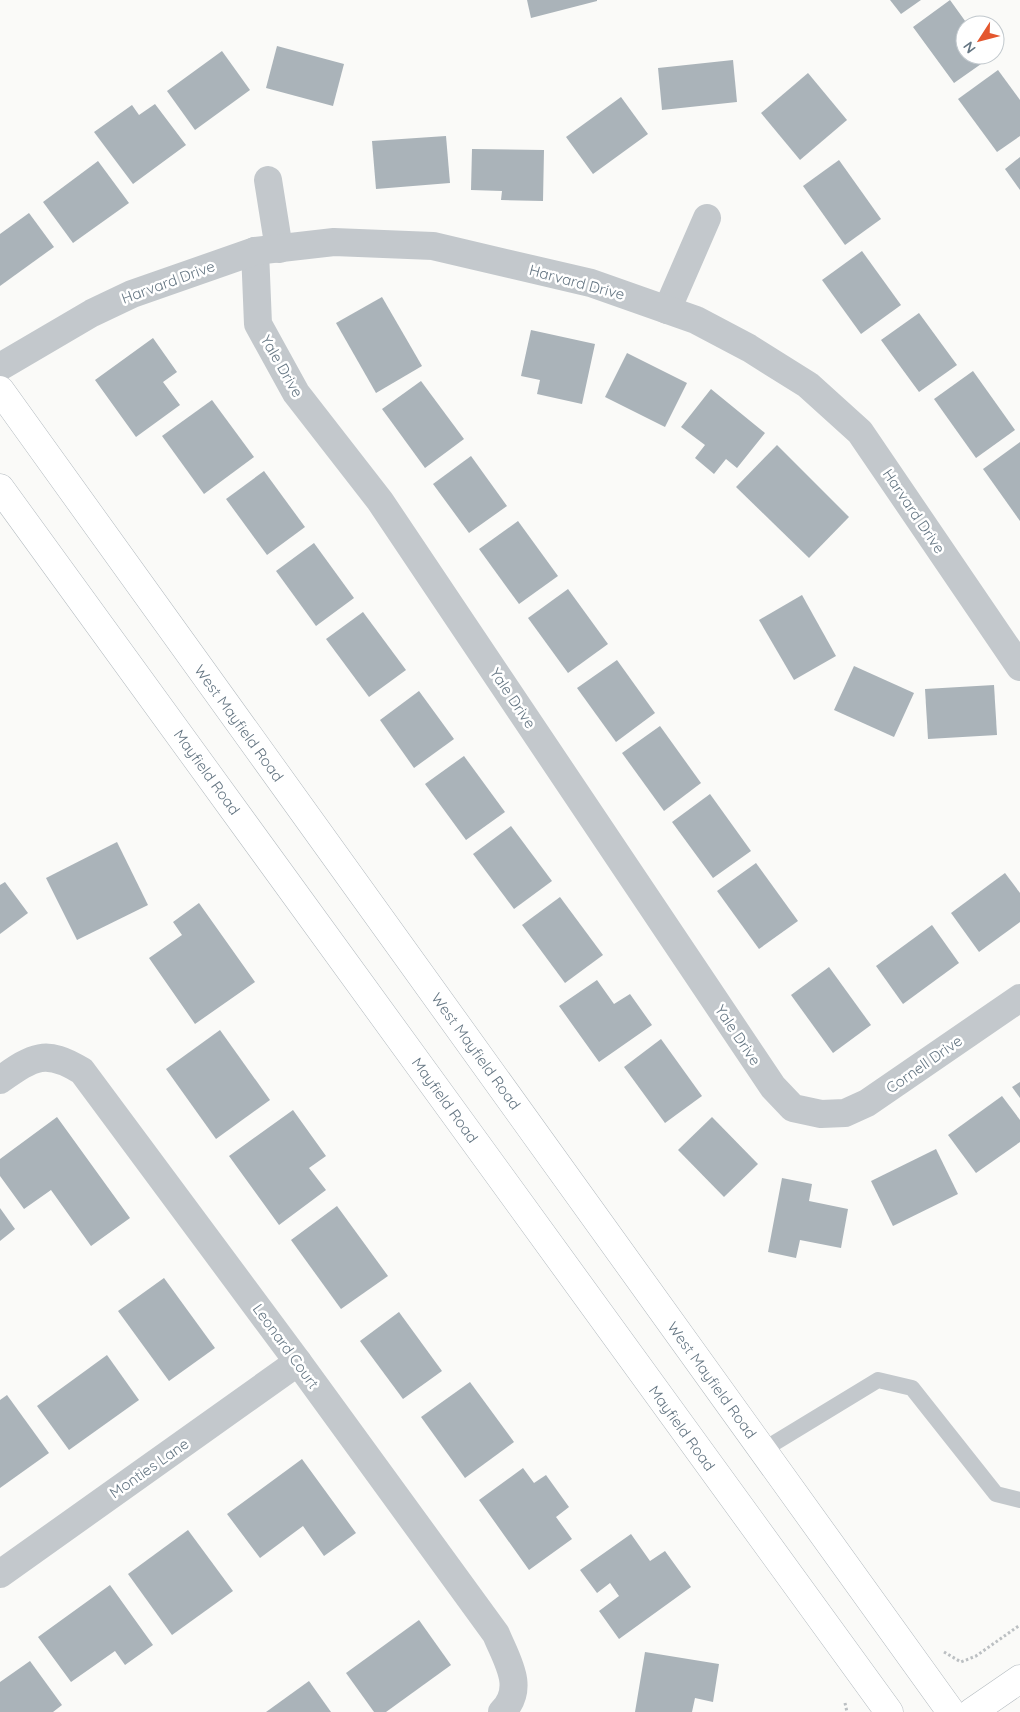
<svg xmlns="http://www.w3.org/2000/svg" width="1020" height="1712" viewBox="0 0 1020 1712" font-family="Quicksand,sans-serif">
	<rect width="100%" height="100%" fill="#fafaf8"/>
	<g fill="#aab3b9">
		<polygon points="527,0 597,0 597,1 531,18"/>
		<polygon points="890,0 921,0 901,14"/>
		<polygon points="950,0 968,25 965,25 965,55 991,57 954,83 913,27"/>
		<polygon points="277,46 344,64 333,106 266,88"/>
		<polygon points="222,51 250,90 195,130 167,91"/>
		<polygon points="733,60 737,102 662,110 658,68"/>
		<polygon points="998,70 1020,100 1020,136 997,152 958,99"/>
		<polygon points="808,73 847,120 800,160 761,113"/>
		<polygon points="621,97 648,134 593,174 566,137"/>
		<polygon points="155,104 186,145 133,184 94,132 132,105 139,115"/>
		<polygon points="446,136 450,183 376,189 372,141"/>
		<polygon points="472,149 544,150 543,201 501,200 502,191 471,190"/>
		<polygon points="1020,157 1020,190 1005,169"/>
		<polygon points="839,160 881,219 845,245 803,186"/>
		<polygon points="98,161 129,203 73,243 43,202"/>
		<polygon points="29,213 54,247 0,286 0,234"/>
		<polygon points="862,251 901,305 861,334 822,280"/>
		<polygon points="382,297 422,366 376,393 336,323"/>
		<polygon points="919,313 957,365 919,392 881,340"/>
		<polygon points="531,330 595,344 582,404 537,394 540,380 521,376"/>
		<polygon points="153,338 177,372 163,382 180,405 136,437 95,380"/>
		<polygon points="627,353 687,383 665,427 605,397"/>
		<polygon points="973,371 1015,430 976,458 934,399"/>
		<polygon points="421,381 464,439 425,468 382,409"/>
		<polygon points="711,389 765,433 737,468 726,459 714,474 695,458 705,445 681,427"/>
		<polygon points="212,400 254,457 204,494 162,436"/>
		<polygon points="1020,442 1020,521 983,469"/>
		<polygon points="777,445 849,517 809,558 736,487"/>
		<polygon points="471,456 507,506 469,533 433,484"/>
		<polygon points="264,471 305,527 267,555 226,499"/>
		<polygon points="518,521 558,576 519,604 479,549"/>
		<polygon points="314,543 354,598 316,626 276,571"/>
		<polygon points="568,589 608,644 568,673 528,618"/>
		<polygon points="802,595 836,656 794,680 759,620"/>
		<polygon points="363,612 406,670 369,697 326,639"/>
		<polygon points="617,660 655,713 616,742 577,688"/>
		<polygon points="854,666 914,693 894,737 834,710"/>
		<polygon points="994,685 997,735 928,739 925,689"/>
		<polygon points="419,691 454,739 414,768 380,720"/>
		<polygon points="660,726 701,783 664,811 622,753"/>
		<polygon points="464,756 505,812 466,840 425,784"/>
		<polygon points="710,794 751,851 713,878 672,822"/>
		<polygon points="511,826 552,881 514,909 473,854"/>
		<polygon points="117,842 148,905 77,940 46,878"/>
		<polygon points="756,863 798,921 759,949 717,891"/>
		<polygon points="1005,873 1020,893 1020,922 979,952 951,913"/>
		<polygon points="5,882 28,913 0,934 0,885"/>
		<polygon points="560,897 603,955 565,983 522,925"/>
		<polygon points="199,903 255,982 195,1024 149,958 182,935 173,922"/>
		<polygon points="932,925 959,963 903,1004 876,966"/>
		<polygon points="829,967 871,1025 833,1053 791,995"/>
		<polygon points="597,980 614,1004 630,994 652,1025 599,1062 559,1006"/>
		<polygon points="220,1030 270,1100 216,1139 166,1069"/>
		<polygon points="661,1039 702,1096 665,1123 624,1067"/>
		<polygon points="1020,1082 1020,1098 1012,1087"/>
		<polygon points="1002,1096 1020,1120 1020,1142 976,1173 948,1135"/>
		<polygon points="293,1110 326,1156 309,1168 326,1190 279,1225 229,1156"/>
		<polygon points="57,1117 130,1218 91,1246 51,1190 24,1209 0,1176 0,1159"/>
		<polygon points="712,1117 758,1164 724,1197 678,1150"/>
		<polygon points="936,1149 958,1194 893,1226 871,1181"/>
		<polygon points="782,1178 812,1184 809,1201 848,1209 841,1248 800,1240 796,1258 768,1252"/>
		<polygon points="337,1206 388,1276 341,1309 291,1240"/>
		<polygon points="0,1208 15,1229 0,1241"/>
		<polygon points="164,1278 215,1348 169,1381 118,1311"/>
		<polygon points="399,1312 442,1371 403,1399 360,1341"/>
		<polygon points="107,1355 139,1400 69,1450 37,1406"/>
		<polygon points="470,1382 514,1442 465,1478 421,1417"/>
		<polygon points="7,1395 49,1453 0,1488 0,1400"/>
		<polygon points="302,1459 356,1533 324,1556 303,1526 260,1558 227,1514"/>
		<polygon points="523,1468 534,1483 546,1475 569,1507 556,1517 572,1539 529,1570 479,1500"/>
		<polygon points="188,1530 233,1591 172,1635 128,1574"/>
		<polygon points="631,1534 650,1561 665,1551 691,1587 619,1639 599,1611 619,1596 610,1583 597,1593 580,1570"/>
		<polygon points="110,1585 153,1645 125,1665 115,1651 71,1682 38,1637"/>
		<polygon points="419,1620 451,1665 386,1712 374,1712 346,1673"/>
		<polygon points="645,1652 719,1664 713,1702 695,1698 692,1712 635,1712"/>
		<polygon points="30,1661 62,1705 53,1712 0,1712 0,1682"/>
		<polygon points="309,1681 331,1712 266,1712"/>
	</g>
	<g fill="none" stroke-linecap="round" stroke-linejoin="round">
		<defs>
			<g id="secondary">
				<polyline points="0,390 951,1712"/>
				<polyline points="0,488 889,1712"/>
				<polyline points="972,1712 1020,1679"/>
			</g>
		</defs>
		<use href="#secondary" stroke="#b3babf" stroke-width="29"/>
		<g stroke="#bbbfc2" stroke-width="3" stroke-dasharray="2.5 2.5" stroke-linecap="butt">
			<polyline points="944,1652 961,1662 976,1656 1020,1625"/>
			<polyline points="845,1703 847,1712"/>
		</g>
		<polyline stroke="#c3c8cc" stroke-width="16" points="763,1450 878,1380 912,1388 996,1494 1020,1500"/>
		<g stroke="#c3c8cc" stroke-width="28">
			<polyline points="268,180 279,249"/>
			<polyline points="255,251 258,324 296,393 380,501 773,1087 793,1108 821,1114 845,1113 867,1103 1020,998"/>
			<polyline points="667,310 707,218"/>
			<polyline points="0,367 92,313 132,294 255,251 334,242 433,246 591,283 696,320 749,348 808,385 860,432 1020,667"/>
			<path d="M0 1080C33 1057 45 1048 82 1071L298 1362 496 1634C507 1661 526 1688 502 1712"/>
			<polyline points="0,1574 298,1362"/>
		</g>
		<use href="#secondary" stroke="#fff" stroke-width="28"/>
	</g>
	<g text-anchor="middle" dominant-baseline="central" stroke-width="5" stroke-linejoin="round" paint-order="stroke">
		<g font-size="15" fill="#657683" stroke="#fff">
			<text transform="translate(168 282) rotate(-20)">Harvard Drive</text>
			<text transform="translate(577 282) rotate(15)">Harvard Drive</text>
			<text transform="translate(282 366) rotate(60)">Yale Drive</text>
			<text transform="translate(914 511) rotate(56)">Harvard Drive</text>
			<text transform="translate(513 698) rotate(56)">Yale Drive</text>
			<text transform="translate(239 723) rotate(54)">West Mayfield Road</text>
			<text transform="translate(207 772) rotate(54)">Mayfield Road</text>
			<text transform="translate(738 1035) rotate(56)">Yale Drive</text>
			<text transform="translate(476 1051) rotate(54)">West Mayfield Road</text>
			<text transform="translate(924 1064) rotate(-35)">Cornell Drive</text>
			<text transform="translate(445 1100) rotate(54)">Mayfield Road</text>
			<text transform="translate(286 1346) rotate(54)">Leonard Court</text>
			<text transform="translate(712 1380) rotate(54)">West Mayfield Road</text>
			<text transform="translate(682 1428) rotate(54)">Mayfield Road</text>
			<text transform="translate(149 1468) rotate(-35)">Monties Lane</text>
		</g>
	</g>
	<g transform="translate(980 40) rotate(234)"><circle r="24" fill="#ffffff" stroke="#c1c8cd"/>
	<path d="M0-4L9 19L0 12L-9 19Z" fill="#e4572e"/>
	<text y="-8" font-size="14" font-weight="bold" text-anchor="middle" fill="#657683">N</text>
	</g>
</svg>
